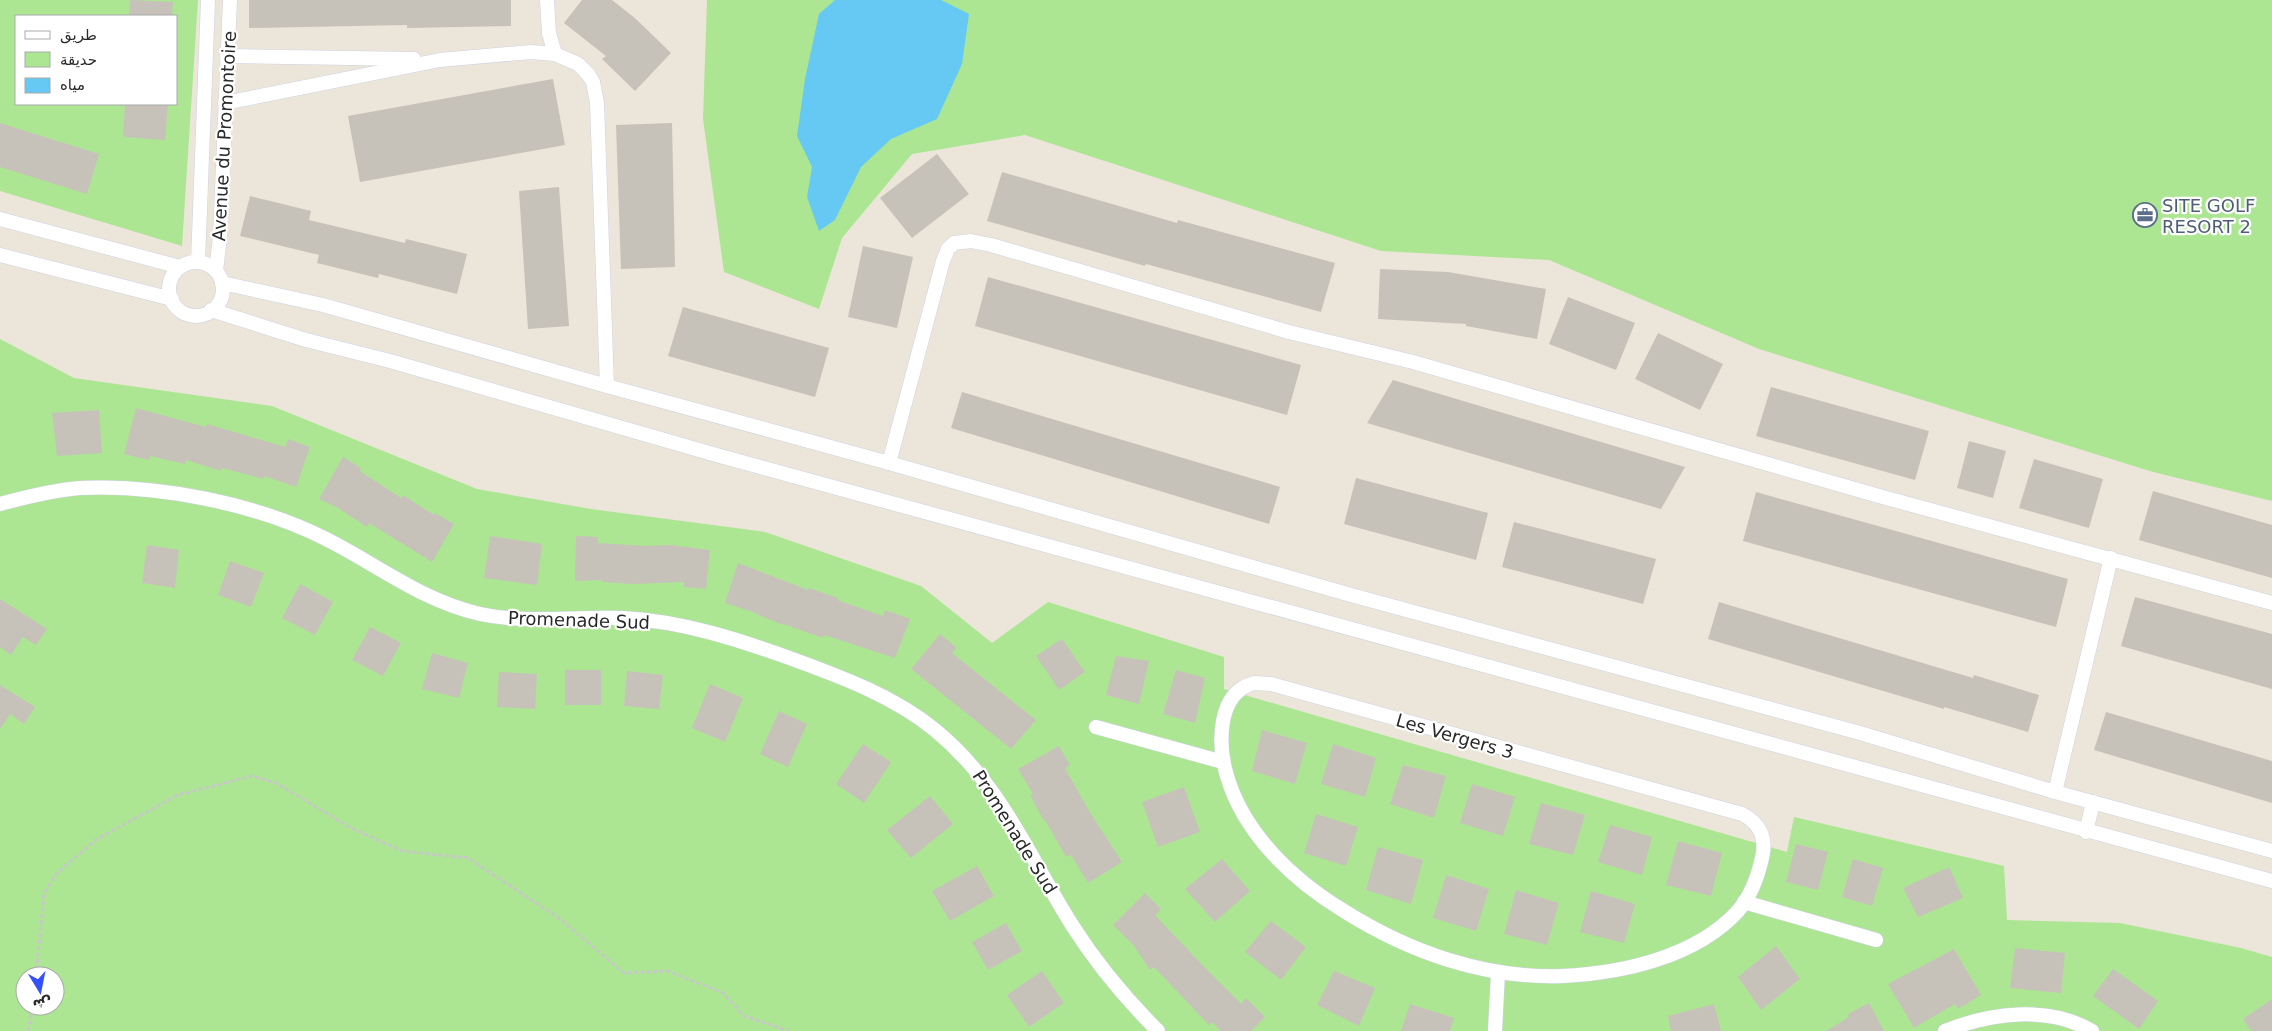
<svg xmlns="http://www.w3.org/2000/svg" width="2272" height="1031" viewBox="0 0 2272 1031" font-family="'DejaVu Sans',Cairo,sans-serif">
	<rect width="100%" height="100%" fill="#ece5d9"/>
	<g fill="#ace693" fill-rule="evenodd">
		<path d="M0 0H198L182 246 0 191ZM16 16H176V104H16Z"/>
		<polygon points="707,0 2272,0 2272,501 2153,472 1759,349 1549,260 1381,251 1025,135 912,154 842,238 819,309 724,272 703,119"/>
		<path d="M0 339 74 378 272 406 477 489 591 509 765 532 921 586 992 643 1048 602 1224 657V689L1787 852 1794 817 2004 866 2007 920 2120 923 2241 948 2272 957V1031H0ZM25 976H55V1006H25Z"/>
	</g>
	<polygon fill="#66c9f4" points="835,0 941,0 969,14 962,64 937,119 891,139 861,167 835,220 819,231 807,197 812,167 797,136 805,79 819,14"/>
	<g fill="#c7c2b9">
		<polygon points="130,0 173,2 172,16 129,16"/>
		<polygon points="249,0 511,0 511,26 407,28 407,25 249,28"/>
		<polygon points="582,0 612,0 636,19 671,53 635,91 602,59 606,56 564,23"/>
		<polygon points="553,79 565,145 360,182 348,116"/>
		<polygon points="125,104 168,104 165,140 123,137"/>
		<polygon points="0,123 99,154 87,194 0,167"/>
		<polygon points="672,123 675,267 621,269 616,125"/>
		<polygon points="937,154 969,194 912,238 880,198"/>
		<polygon points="1002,172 1177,223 1178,220 1335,263 1321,312 1146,264 1145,266 987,221"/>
		<polygon points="559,187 569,326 528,329 519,191"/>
		<polygon points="250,196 311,211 309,220 405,243 406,239 467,254 457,294 379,274 378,278 317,263 319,255 240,236"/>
		<polygon points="863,246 913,257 897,328 848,317"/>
		<polygon points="1380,269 1448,272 1546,289 1537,339 1466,326 1466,324 1378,319"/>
		<polygon points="988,277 1301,365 1287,415 975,326"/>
		<polygon points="1568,297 1635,323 1616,370 1549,344"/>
		<polygon points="683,307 829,348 815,397 668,356"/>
		<polygon points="1658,333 1723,364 1700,410 1635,379"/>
		<polygon points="1393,380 1685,467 1661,509 1367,423"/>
		<polygon points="1771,387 1929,431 1915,480 1756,436"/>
		<polygon points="962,392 1280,487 1269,524 951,428"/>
		<polygon points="136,408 206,427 207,424 285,447 288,439 310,447 296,487 264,476 263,479 222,468 221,471 186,460 185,464 150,456 149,460 124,454"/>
		<polygon points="99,410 102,453 57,456 52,413"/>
		<polygon points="1969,441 2006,451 1993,498 1957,488"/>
		<polygon points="343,457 361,468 360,471 401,498 403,495 434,515 435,513 454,524 432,562 369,523 367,527 338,508 319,499"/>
		<polygon points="2034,459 2103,479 2089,528 2019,508"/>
		<polygon points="1356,478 1488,513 1476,560 1344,524"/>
		<polygon points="2153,491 2272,525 2272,578 2139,540"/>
		<polygon points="1756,492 2068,579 2056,627 1743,541"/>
		<polygon points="1514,522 1656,559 1643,604 1502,567"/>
		<polygon points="490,536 542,544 537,585 484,578"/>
		<polygon points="576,536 598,537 598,543 646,546 670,545 710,550 706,589 684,587 684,582 633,584 602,582 603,580 575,581"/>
		<polygon points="147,545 179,550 175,588 142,583"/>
		<polygon points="230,561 264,573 251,607 218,595"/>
		<polygon points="738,563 808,590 809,588 838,598 837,600 883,616 885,610 910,619 895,658 824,635 823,638 783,624 783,625 756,614 756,613 725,603"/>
		<polygon points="300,584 333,602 315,635 282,618"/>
		<polygon points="2135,597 2272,634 2272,689 2121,646"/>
		<polygon points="0,599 47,629 36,645 23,637 11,655 0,647"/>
		<polygon points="1719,602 1973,678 1974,675 2039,695 2028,732 1944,707 1944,709 1708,639"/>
		<polygon points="370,627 401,643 383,676 352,660"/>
		<polygon points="940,634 957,648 952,653 1036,720 1011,749 911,669"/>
		<polygon points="1062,639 1085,672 1059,690 1036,656"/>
		<polygon points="432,653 468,663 459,698 422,689"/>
		<polygon points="1116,656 1149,661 1139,704 1106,695"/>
		<rect x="565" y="670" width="36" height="35"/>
		<polygon points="1176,670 1205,678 1195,723 1163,714"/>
		<polygon points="627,671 663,675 659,709 624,706"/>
		<polygon points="499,672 537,674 535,709 497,707"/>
		<polygon points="710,684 743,698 725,742 692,728"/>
		<polygon points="0,685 35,707 24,724 10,714 0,729"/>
		<polygon points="779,711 807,724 788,767 760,754"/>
		<polygon points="2106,712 2272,761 2272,803 2094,750"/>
		<polygon points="1262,730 1307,743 1295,784 1252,771"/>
		<polygon points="863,744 891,762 864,803 836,784"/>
		<polygon points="1333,744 1376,758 1365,797 1321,784"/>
		<polygon points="1059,746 1070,765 1065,768 1089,811 1122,862 1088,883 1071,855 1066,857 1045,820 1044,821 1030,795 1033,794 1018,769"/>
		<polygon points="1403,765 1446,776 1434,818 1390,804"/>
		<polygon points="1472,784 1515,797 1503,836 1460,823"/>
		<polygon points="1184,787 1200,832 1158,847 1142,802"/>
		<polygon points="930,796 953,824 911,858 887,830"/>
		<polygon points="1541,803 1585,815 1573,855 1529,844"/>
		<polygon points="1316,814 1358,827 1346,866 1304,853"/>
		<polygon points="1610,825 1652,837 1642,875 1598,862"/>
		<polygon points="1678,841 1722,853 1711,896 1666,885"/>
		<polygon points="1796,844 1828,852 1818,890 1786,882"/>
		<polygon points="1378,847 1423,860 1411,904 1366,890"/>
		<polygon points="1222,859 1250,891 1215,922 1185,889"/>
		<polygon points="1853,859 1883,868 1872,906 1842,897"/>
		<polygon points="977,866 994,896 950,921 932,891"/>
		<polygon points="1949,867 1963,898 1918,917 1903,888"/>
		<polygon points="1446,875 1489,889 1476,931 1433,918"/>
		<polygon points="1516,890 1559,903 1547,945 1504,934"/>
		<polygon points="1591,891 1635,904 1624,943 1580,932"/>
		<polygon points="1145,893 1161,909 1155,915 1208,971 1241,1004 1246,998 1265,1017 1251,1031 1221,1031 1212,1022 1209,1025 1154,967 1150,970 1134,946 1113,925"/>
		<polygon points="1271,921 1306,947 1281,980 1245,952"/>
		<polygon points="1006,923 1022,951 988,970 972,942"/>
		<polygon points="1776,946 1800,979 1761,1010 1738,977"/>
		<polygon points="2015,948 2065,953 2061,993 2010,988"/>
		<polygon points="1954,949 1981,995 1958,1009 1955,1004 1914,1028 1888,984"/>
		<polygon points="2113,969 2158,1001 2139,1029 2093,996"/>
		<polygon points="1042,971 1064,1003 1029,1027 1007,995"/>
		<polygon points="1334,971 1375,988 1359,1026 1317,1005"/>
		<polygon points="2272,999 2272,1031 2251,1031 2243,1019"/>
		<polygon points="1869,1003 1884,1031 1826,1031 1849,1017 1848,1014"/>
		<polygon points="1410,1004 1454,1018 1450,1031 1401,1031"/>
		<polygon points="1714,1004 1721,1031 1671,1031 1668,1016"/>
	</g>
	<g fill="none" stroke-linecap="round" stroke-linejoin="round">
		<defs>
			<g id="minor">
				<polyline points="547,0 549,33 555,54"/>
				<polyline points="227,56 414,59"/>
				<polyline points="225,103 440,60 531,52 555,54 578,64 588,74 593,82 597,103 607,386"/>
				<polyline points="0,219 180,267"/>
				<polyline points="0,255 172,299"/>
				<polyline points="198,262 208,0"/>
				<circle cx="196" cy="289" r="27"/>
				<polyline points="216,271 220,237 230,0"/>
				<polyline points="222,283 323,305 607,386 889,463 1351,595 1860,733 2055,792 2272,851"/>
				<polyline points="211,310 306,340 390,361 720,456 2272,881"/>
				<polyline points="889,463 943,261 948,249 954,243 971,241 991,245 1289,332 1413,362 1879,496 2272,603"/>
				<path d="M0 504C26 497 53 490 80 488 158 484 257 504 326 539 378 565 422 601 480 614 527 624 575 616 623 618 682 621 740 640 795 660 844 678 895 697 935 730 1001 784 1028 855 1072 925 1096 963 1126 999 1158 1031"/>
				<path d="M1254 683 1271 684 1742 814C1760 823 1767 838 1762 858 1758 876 1750 897 1738 911 1696 957 1623 973 1563 976 1485 979 1409 952 1344 911 1293 880 1244 834 1227 776 1218 746 1216 693 1254 683Z"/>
				<polyline points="1096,727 1223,762"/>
				<polyline points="2055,792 2111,558"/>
				<polyline points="2086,832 2093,802"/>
				<polyline points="1744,902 1876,940"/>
				<polyline points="1495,1031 1498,973"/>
				<path d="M1945 1031C1990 1013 2048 1005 2092 1031"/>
			</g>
		</defs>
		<use href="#minor" stroke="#cfd2e3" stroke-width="15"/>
		<g stroke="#c7c7c7" stroke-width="3" stroke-dasharray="4 2.5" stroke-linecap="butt">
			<polyline points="36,976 44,894 57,873 97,839 178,795 252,776 276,783 351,828 402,851 468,858 560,919 624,973 668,971 723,993 744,1016 789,1031"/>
			<polyline points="28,1031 33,1006"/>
		</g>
		<use href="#minor" stroke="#fff" stroke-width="14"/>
	</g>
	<defs>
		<symbol id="office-ring" viewBox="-11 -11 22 22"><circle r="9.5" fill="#fff" stroke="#5c6f8a" stroke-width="1.5"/><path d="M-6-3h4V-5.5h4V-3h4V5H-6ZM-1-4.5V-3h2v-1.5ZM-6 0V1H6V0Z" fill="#5c6f8a"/></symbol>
	</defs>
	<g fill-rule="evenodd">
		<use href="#office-ring" x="2131" y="201" width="28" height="28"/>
	</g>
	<g text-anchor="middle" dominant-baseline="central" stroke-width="4.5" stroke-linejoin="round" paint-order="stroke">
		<g font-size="18" fill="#292929" stroke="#fff">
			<text transform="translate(224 136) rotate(-87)">Avenue du Promontoire</text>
			<text transform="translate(579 620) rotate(2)">Promenade Sud</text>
			<text transform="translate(1455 736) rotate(16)">Les Vergers 3</text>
			<text transform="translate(1015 832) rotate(58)">Promenade Sud</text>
		</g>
		<g font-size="18" fill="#4e5e75" stroke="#fff" text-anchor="start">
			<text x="2162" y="205">SITE GOLF<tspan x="2162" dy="21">RESORT 2</tspan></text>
		</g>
	</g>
	<rect x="15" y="15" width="162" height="90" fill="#ffffff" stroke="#a9a9a9"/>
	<rect x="25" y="31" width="25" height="8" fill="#ffffff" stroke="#a9a9a9"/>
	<text x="60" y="40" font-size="15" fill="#292929">طريق</text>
	<rect x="25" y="52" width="25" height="15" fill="#ace693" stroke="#a9a9a9"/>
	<text x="60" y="65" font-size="15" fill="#292929">حديقة</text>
	<rect x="25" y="78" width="25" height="15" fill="#66c9f4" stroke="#a9a9a9"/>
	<text x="60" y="90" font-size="15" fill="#292929">مياه</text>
	<g transform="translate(40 991) rotate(170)"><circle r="24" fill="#ffffff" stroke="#a9a9a9"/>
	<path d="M0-4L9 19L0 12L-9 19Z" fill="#3351ff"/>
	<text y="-8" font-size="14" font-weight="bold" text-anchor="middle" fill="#292929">ش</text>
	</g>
</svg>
